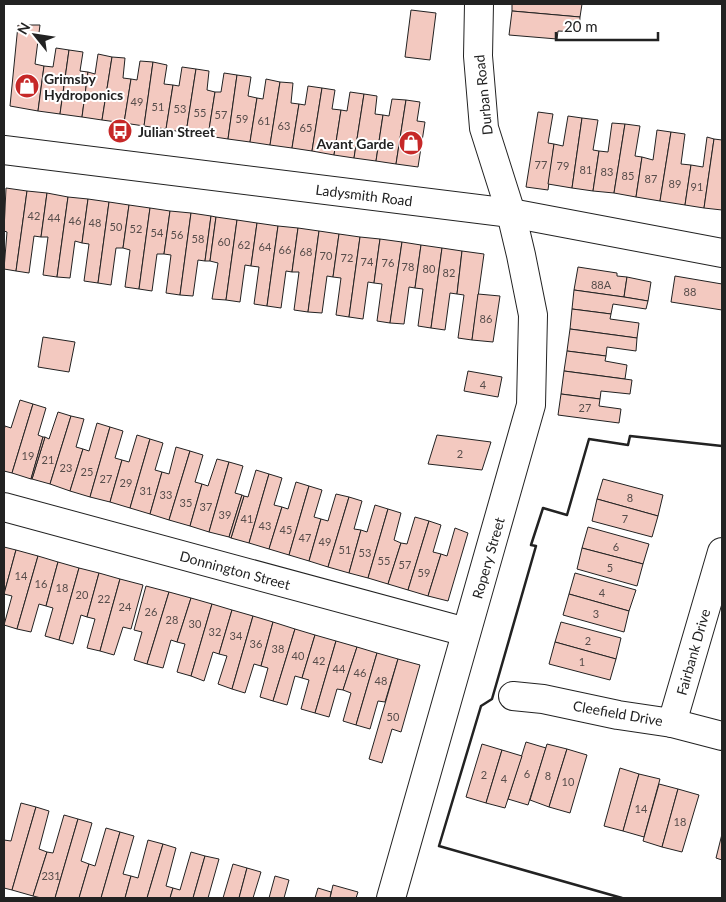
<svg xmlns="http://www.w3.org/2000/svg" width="726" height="902" viewBox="0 0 726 902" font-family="Lato,sans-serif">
	<rect width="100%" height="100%" fill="#fff"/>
	<g fill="#f3c9c0" stroke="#222">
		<polygon points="512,4 582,4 580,17 512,11"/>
		<polygon points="411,10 436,13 430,60 405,57"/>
		<polygon points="512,11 580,17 579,32 558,31 557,39 509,35"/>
		<polygon points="18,25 40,25 35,64 44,66 38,111 10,106"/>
		<polygon points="56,48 69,50 60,114 38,111 44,66 53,67"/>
		<polygon points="69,50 83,52 80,71 88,72 82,117 60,114"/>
		<polygon points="98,54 112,57 102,120 82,117 88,72 95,74"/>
		<polygon points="112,57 125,58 123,78 131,79 124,123 102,120"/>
		<polygon points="140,61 153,62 144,126 124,123 131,79 137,80"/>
		<polygon points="153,62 167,65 164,84 173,85 166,129 144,126"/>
		<polygon points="182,67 196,69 186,133 166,129 173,85 179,86"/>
		<polygon points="196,69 209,71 207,90 215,92 208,136 186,133"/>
		<polygon points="224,73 237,75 228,139 208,136 215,92 221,92"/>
		<polygon points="237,75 251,77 248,96 257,98 250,142 228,139"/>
		<polygon points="266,79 280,82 270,145 250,142 257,98 263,99"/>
		<polygon points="280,82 293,83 291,103 299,104 292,148 270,145"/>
		<polygon points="308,86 322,88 312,151 292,148 299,104 305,105"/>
		<polygon points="322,88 335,90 332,109 341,110 334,155 312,151"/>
		<polygon points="350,92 364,94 354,158 334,155 341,110 347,111"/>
		<polygon points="364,94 377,96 375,114 383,115 376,161 354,158"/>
		<polygon points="392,99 406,100 396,164 376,161 383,115 389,116"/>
		<polygon points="406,100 420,102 417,121 425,122 418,167 396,164"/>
		<polygon points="538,112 553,114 548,143 554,144 548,190 526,187"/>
		<polygon points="568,116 582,118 572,188 548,184 554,144 563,146"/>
		<polygon points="582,118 598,120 593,150 599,151 593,191 572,188"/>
		<polygon points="612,123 625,124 614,193 593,191 599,151 608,152"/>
		<polygon points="625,124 640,126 635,156 642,157 636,197 614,193"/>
		<polygon points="657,130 671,132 660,201 636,197 642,157 653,160"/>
		<polygon points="671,132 685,134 681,164 691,165 685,205 660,201"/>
		<polygon points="707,137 714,139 704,208 685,205 691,165 703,167"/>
		<polygon points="714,139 722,140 722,210 704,208"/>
		<polygon points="6,188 27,191 16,271 4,269 7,232 4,231"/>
		<polygon points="27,191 47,193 41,237 34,236 29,273 16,271"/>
		<polygon points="47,193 68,197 57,277 43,275 48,237 41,237"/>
		<polygon points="68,197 88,199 82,243 75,241 70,278 57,277"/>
		<polygon points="88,199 109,202 98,283 84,281 89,244 82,243"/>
		<polygon points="109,202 129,205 123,248 116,248 111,285 98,283"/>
		<polygon points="129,205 150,208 139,289 125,287 130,250 123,248"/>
		<polygon points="150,208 170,211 164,254 157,254 152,291 139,289"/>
		<polygon points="170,211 191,213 180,295 166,293 171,255 164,254"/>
		<polygon points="191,213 211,216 205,261 198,260 193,296 180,295"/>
		<polygon points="211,216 216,217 210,261 205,261"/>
		<polygon points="216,217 237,220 226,300 212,299 218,263 210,261"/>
		<polygon points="237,220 257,223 251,266 245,265 240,302 226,300"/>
		<polygon points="257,223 278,226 267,306 254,304 259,267 251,266"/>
		<polygon points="278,226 298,228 292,272 286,271 281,308 267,306"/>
		<polygon points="298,228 319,231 308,312 294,310 299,272 292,272"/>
		<polygon points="319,231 339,234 333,277 327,276 322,313 308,312"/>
		<polygon points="339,234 360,237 349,317 336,315 341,278 333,277"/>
		<polygon points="360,237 380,239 374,283 368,282 363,319 349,317"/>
		<polygon points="380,239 402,242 390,323 377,321 382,284 374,283"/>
		<polygon points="402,242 421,245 415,288 409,287 404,324 390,323"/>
		<polygon points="421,245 442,248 431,328 418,326 423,289 415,288"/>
		<polygon points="442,248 462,251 457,294 450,293 445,330 431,328"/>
		<polygon points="462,251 484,254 472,340 458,338 464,295 457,294"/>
		<polygon points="578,267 617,273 617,276 627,277 624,297 574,290"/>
		<polygon points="675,276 722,284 722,310 671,302"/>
		<polygon points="627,277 651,282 648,301 624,297"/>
		<polygon points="574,290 624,297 648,301 646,309 613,304 611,314 572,309"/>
		<polygon points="478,294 500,296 493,342 472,340"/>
		<polygon points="572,309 611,314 610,319 639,323 637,338 570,329"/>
		<polygon points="570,329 637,338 636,351 607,347 606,356 567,351"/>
		<polygon points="43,337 75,342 69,372 38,367"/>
		<polygon points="567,351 606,356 605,361 627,365 625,379 564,371"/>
		<polygon points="468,371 502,377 498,397 464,391"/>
		<polygon points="564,371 632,380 630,394 601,391 600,399 561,394"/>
		<polygon points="561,394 600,399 599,406 621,409 619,423 558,415"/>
		<polygon points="20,400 33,404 12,473 4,471 4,431 5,426 11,428"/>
		<polygon points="33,404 46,408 38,435 43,437 31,479 12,473"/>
		<polygon points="58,412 71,416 50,484 32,479 45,437 49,439"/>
		<polygon points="71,416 84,419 76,447 83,449 70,491 50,484"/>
		<polygon points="97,423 110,427 90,497 70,491 83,449 89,451"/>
		<polygon points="110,427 123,431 115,458 122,460 110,502 90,497"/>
		<polygon points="137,435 150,439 130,508 110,502 122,460 129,462"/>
		<polygon points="437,435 491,442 482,470 428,464"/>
		<polygon points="43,437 45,437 32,479 31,479"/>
		<polygon points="150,439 163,443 155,470 162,472 150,514 130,508"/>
		<polygon points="176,447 190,451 169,520 150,514 162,472 169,474"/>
		<polygon points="190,451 203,455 195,482 202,484 190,526 169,520"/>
		<polygon points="217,459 229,462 209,532 190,526 202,484 208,486"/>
		<polygon points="229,462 243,466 235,493 242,495 229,537 209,532"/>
		<polygon points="256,470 269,474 249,543 231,538 244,496 248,497"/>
		<polygon points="269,474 282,478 274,505 282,507 269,549 249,543"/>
		<polygon points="603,479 663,495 658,516 597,499"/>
		<polygon points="296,482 309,486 289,555 269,549 282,507 288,509"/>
		<polygon points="309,486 322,490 314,517 321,519 309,561 289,555"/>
		<polygon points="336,494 349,497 328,567 309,561 321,519 328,521"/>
		<polygon points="242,495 244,496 231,538 229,537"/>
		<polygon points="349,497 362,501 354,529 361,530 349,573 328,567"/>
		<polygon points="597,499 658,516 652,537 592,521"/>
		<polygon points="375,505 388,509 368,578 349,573 361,530 367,532"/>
		<polygon points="388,509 401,513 394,540 401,543 388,584 368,578"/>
		<polygon points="415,517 429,521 408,590 388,584 401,543 407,544"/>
		<polygon points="429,521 441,525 433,552 441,554 428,596 408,590"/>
		<polygon points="588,527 649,544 643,564 582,548"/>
		<polygon points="455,528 468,533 448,601 428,596 441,554 447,556"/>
		<polygon points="4,547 16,550 4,594"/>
		<polygon points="582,548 643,564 637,586 577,569"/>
		<polygon points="16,550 38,556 17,629 4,625 12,596 4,594"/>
		<polygon points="38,556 58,562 46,606 39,604 31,632 17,629"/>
		<polygon points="58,562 79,568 59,640 45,636 53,608 46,606"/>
		<polygon points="79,568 99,573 87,617 81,615 73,644 59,640"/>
		<polygon points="99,573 120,579 100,651 87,648 95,619 87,617"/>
		<polygon points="575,573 636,590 629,611 569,594"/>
		<polygon points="120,579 143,585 131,629 123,627 114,655 100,651"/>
		<polygon points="146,586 169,592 147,664 134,660 142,632 134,630"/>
		<polygon points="169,592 191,598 177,642 171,640 163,668 147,664"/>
		<polygon points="569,594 629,611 624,632 563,615"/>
		<polygon points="191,598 212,604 191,676 177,672 185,644 177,642"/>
		<polygon points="212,604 232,610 219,654 213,652 204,681 191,676"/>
		<polygon points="232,610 253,616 232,689 218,684 227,656 219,654"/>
		<polygon points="253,616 273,622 261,666 254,664 245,693 232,689"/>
		<polygon points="273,622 295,629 273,701 260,697 268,668 261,666"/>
		<polygon points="561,622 621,638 616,659 555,642"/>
		<polygon points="295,629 315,635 302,678 295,676 287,705 273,701"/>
		<polygon points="315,635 336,641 315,713 301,709 309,680 302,678"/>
		<polygon points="336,641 357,647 343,690 337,689 329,717 315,713"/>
		<polygon points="555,642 616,659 610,680 549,664"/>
		<polygon points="357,647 377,653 356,725 343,721 351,693 343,690"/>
		<polygon points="377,653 398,659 385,702 378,701 370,729 356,725"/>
		<polygon points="398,659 420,665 401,732 392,729 382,763 369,759"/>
		<polygon points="526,742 546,748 528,805 508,799"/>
		<polygon points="482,744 502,750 486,803 466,797"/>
		<polygon points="547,744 567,749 549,807 530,800"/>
		<polygon points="567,749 587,755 570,813 549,807"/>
		<polygon points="502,750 522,756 505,808 486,803"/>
		<polygon points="620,768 639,774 623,831 604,826"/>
		<polygon points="639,774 660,779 644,837 623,831"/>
		<polygon points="659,784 678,789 662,847 643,841"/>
		<polygon points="678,789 699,795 682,852 662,847"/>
		<polygon points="21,803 36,807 12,890 4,888 4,840 11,841"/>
		<polygon points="36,807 49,811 39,849 47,852 33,896 12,890"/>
		<polygon points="64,815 78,819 55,898 41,898 33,896 47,852 53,853"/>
		<polygon points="78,819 92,823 81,861 89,864 79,898 55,898"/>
		<polygon points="106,828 120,832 101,898 79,898 89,864 95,866"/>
		<polygon points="120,832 134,836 123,874 131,876 125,898 101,898"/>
		<polygon points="722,834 722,860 716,858"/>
		<polygon points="148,840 163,844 147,898 125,898 131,876 138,878"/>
		<polygon points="163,844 176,848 166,886 173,888 170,898 147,898"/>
		<polygon points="191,852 205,856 193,898 170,898 173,888 180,890"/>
		<polygon points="205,856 219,859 208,898 193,898"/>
		<polygon points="233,864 247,868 239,898 223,898"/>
		<polygon points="247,868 261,872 253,898 239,898"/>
		<polygon points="275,876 289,880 284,898 269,898"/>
		<polygon points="333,885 358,892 356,898 330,898"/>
		<polygon points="318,888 331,892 330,898 315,898"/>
	</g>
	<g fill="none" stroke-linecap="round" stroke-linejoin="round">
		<defs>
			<g id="street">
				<polyline points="4,507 466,632"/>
				<polyline points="513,696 543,699 618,715 672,723 722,736"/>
				<polyline points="672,723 722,552"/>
				<polyline points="391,898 531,405 533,315 521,255 511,213"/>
			</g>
			<g id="secondary">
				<polyline points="479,4 478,56 484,128 511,213"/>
				<polyline points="4,150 511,213 722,253"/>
			</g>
		</defs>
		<use href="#street" stroke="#222" stroke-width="30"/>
		<use href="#secondary" stroke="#222" stroke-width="30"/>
		<use href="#street" stroke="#fff" stroke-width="28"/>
		<use href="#secondary" stroke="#fff" stroke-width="28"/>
		<polyline stroke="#222" stroke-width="2.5" points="622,898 439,846 481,706 492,699 536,546 531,545 543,508 567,515 589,439 628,445 630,436 722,446"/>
	</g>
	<defs>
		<symbol id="shop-disc" viewBox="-11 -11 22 22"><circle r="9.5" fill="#c62828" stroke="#fff"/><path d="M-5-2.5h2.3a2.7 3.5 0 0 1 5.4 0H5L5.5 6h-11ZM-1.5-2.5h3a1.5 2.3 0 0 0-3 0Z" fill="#fff"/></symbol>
		<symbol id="bus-disc" viewBox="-11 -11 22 22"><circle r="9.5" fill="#c62828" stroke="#fff"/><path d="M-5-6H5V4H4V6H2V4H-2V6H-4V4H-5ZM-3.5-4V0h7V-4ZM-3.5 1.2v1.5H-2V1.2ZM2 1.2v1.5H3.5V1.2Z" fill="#fff"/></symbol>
	</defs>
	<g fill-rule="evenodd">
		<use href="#shop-disc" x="13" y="72" width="28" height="28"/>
		<use href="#bus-disc" x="106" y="117" width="28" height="28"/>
		<use href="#shop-disc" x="397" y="129" width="28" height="28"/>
	</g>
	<g text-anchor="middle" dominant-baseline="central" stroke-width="4" stroke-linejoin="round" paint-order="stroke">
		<g font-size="11" fill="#564c4a">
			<text x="137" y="101">49</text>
			<text x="158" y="106">51</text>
			<text x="180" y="108">53</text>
			<text x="200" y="112">55</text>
			<text x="221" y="114">57</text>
			<text x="242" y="118">59</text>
			<text x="264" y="120">61</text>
			<text x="284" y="125">63</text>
			<text x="306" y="127">65</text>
			<text x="541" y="164">77</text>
			<text x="563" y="165">79</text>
			<text x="586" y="169">81</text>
			<text x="607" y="171">83</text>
			<text x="628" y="175">85</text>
			<text x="651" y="178">87</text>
			<text x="675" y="183">89</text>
			<text x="697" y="186">91</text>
			<text x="34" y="215">42</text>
			<text x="54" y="217">44</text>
			<text x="75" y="220">46</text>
			<text x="95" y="222">48</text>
			<text x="116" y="226">50</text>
			<text x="136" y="228">52</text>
			<text x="157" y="232">54</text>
			<text x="177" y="234">56</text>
			<text x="198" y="238">58</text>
			<text x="224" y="241">60</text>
			<text x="244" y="244">62</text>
			<text x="265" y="246">64</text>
			<text x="285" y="249">66</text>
			<text x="306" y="251">68</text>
			<text x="326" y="255">70</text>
			<text x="347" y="257">72</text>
			<text x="367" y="261">74</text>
			<text x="388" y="262">76</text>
			<text x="408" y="266">78</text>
			<text x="429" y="268">80</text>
			<text x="449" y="272">82</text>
			<text x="601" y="284">88A</text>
			<text x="690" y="291">88</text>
			<text x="486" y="318">86</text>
			<text x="483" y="384">4</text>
			<text x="585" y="407">27</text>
			<text x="460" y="453">2</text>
			<text x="28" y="455">19</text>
			<text x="48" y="459">21</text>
			<text x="66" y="467">23</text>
			<text x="87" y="471">25</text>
			<text x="106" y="478">27</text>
			<text x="126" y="482">29</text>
			<text x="146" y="490">31</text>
			<text x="166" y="494">33</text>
			<text x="630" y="497">8</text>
			<text x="186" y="502">35</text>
			<text x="206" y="506">37</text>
			<text x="225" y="514">39</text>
			<text x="247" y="518">41</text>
			<text x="625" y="518">7</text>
			<text x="265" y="525">43</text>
			<text x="286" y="529">45</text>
			<text x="305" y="537">47</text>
			<text x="325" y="541">49</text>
			<text x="616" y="546">6</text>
			<text x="345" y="549">51</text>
			<text x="365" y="552">53</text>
			<text x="384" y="560">55</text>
			<text x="405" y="564">57</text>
			<text x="610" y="567">5</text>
			<text x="424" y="572">59</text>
			<text x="21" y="575">14</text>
			<text x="41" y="583">16</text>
			<text x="62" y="587">18</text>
			<text x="602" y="592">4</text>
			<text x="82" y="594">20</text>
			<text x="104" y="598">22</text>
			<text x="125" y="606">24</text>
			<text x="151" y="611">26</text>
			<text x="596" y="613">3</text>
			<text x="172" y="619">28</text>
			<text x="195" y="623">30</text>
			<text x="215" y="631">32</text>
			<text x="236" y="635">34</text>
			<text x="588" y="640">2</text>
			<text x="256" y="643">36</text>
			<text x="278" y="648">38</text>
			<text x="298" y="655">40</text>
			<text x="319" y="660">42</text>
			<text x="582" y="661">1</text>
			<text x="339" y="668">44</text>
			<text x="360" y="672">46</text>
			<text x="381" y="680">48</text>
			<text x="393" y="716">50</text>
			<text x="527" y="773">6</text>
			<text x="484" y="774">2</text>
			<text x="548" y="775">8</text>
			<text x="504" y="778">4</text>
			<text x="568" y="781">10</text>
			<text x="641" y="808">14</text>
			<text x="680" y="821">18</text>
			<text x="51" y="875">231</text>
		</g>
		<g font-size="14" font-weight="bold" fill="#222" stroke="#fff" text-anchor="start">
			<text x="44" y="78">Grimsby<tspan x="44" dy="16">Hydroponics</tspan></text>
			<text x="138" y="131">Julian Street</text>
			<text x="394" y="143" text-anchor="end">Avant Garde</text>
		</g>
		<g font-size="14" fill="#222" stroke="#fff">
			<text transform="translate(483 95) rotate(-96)">Durban Road</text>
			<text transform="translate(364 195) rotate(7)">Ladysmith Road</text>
			<text transform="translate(488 558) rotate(-74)">Ropery Street</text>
			<text transform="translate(235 570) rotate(15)">Donnington Street</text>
			<text transform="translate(693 652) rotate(-74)">Fairbank Drive</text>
			<text transform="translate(618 713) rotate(10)">Cleefield Drive</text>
		</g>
	</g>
	<rect width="726" height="902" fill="none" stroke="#222222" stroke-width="10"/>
	<g transform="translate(35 35) rotate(300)" stroke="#ffffff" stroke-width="4" paint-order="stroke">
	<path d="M0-4L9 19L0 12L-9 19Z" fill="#222222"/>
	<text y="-8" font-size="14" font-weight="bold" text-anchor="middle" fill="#222222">N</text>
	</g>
	<path d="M556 32v8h102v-8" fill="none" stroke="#222222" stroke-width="2.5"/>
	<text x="564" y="32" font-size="15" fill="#222222" stroke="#ffffff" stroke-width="4" paint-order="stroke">20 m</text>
</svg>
